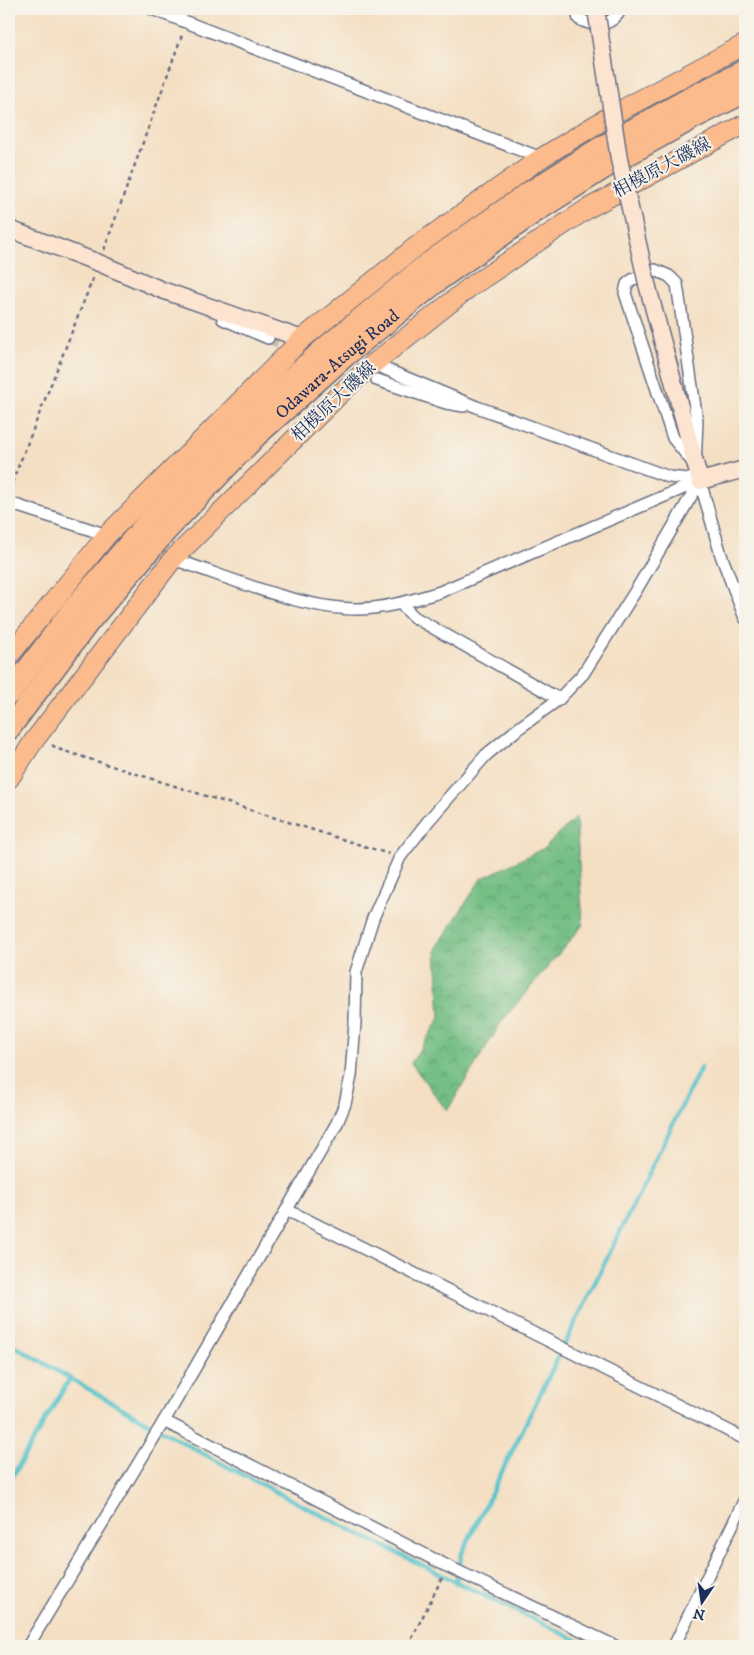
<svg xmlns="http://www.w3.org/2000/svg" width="754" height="1655" viewBox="0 0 754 1655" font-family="'IM FELL DW Pica','Noto Serif JP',serif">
	<defs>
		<pattern id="forest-crowns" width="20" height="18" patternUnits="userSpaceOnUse" patternTransform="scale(1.25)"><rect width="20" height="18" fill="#74be85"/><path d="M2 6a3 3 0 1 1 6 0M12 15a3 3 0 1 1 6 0" fill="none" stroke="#5e9b70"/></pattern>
	</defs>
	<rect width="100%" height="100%" fill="#f7f3e8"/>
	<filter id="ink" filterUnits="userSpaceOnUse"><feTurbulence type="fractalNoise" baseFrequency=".02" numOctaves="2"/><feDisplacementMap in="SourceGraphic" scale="10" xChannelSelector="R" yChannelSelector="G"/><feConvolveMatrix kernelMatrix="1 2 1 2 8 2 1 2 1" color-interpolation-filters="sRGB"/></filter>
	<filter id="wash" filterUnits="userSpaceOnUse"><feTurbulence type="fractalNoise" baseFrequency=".0096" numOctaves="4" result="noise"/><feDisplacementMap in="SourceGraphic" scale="20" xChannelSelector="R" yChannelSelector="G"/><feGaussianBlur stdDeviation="1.12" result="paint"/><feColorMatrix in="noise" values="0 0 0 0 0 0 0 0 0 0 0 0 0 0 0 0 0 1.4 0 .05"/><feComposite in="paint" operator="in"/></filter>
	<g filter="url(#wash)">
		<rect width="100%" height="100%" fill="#f4dfc3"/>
		<polygon fill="url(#forest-crowns)" stroke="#487672" points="576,817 583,925 502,1021 447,1111 411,1063 440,1018 436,949 481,879 544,848"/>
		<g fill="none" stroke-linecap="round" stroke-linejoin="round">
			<g stroke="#54c2cb" stroke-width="4.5">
				<path d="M9 1343C84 1386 159 1431 236 1471 352 1532 470 1589 589 1646"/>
				<polyline points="9,1482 70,1378"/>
				<polyline points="456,1583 462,1553 701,1067"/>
			</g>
		</g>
	</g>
	<g filter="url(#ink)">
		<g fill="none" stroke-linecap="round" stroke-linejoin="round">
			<polyline stroke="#c9bcaf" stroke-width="11" stroke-dasharray="11 5.5" stroke-linecap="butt" points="268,338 318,357"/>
			<defs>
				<g id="street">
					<polyline points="152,9 541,158"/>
					<path d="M576 9 579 19C596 28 612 26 621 9"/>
					<polygon points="655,270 669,276 677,284 697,421 695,465 673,438 625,293 627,284 632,280"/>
					<polyline points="223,319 268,338"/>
					<polyline points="373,364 477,407 669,477 698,480"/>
					<polyline points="377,380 446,403 464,406"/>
					<polyline points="700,481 721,555 745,618"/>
					<polyline points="9,503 107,535"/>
					<path d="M173 559C228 577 300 609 357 609 385 609 413 600 440 592L700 481"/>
					<polyline points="401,604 414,617 559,699"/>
					<polyline points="287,1210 745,1439"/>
					<polyline points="164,1421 449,1567 615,1646"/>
					<polyline points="28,1646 164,1421 337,1123 345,1104 351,1076 355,1023 356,972 373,918 400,857 429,820 486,755 519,728 559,699 583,674 638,587 700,481"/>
					<polyline points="674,1646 745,1499"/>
				</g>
				<g id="secondary">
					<polyline points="9,229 99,263 162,290 302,339"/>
					<polyline points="647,284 700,481 745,469"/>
				</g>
				<g id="primary">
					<polyline points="9,656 107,535 302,339 418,245 541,158 610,116 745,44"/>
					<polyline points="9,779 33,742 173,559 344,390 373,364 470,287 587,209 745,124"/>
				</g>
				<g id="highway">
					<polyline points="9,694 72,610 151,518 241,423 327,346 427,264 522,197 600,148 690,98 745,70"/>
					<path id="s1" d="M9 729 88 623 167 530 256 436 345 356 440 279 532 214 609 165 697 116 745 92"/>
				</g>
			</defs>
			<use href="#street" stroke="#676d81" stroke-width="14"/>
			<use href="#secondary" stroke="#676d81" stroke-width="19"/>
			<use href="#primary" stroke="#676d81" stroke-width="21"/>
			<use href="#highway" stroke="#676d81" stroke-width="24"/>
			<g stroke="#676d81" stroke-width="2.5" stroke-dasharray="4 4" stroke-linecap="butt">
				<polyline points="104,250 182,35"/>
				<polyline points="9,490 94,276"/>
				<polyline points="52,745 58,749 389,854"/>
				<polyline points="408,1646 442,1578"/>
			</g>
			<use href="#street" stroke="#fff" stroke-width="11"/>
			<use href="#secondary" stroke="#fde4d1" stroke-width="16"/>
			<use href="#primary" stroke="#fbbb8c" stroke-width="19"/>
			<use href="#highway" stroke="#fbbb8c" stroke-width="21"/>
			<defs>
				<polyline id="secondary-bridge" points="596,9 619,159 647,284"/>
			</defs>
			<use href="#secondary-bridge" stroke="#676d81" stroke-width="19" stroke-linecap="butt"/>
			<use href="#secondary-bridge" stroke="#fde4d1" stroke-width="16"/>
		</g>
	</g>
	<g text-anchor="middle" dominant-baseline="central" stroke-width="4" stroke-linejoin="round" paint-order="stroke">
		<g font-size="18" fill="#1b2f5e" stroke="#f7f3e8">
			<text transform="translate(662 168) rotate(-28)">相模原大磯線</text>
			<text stroke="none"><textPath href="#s1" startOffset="492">Odawara-Atsugi Road</textPath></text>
			<text transform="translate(334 402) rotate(-43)">相模原大磯線</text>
		</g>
	</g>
	<rect width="754" height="1655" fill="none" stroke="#f7f3e8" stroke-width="30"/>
	<g transform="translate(702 1602) rotate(193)" stroke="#f7f3e8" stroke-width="4" paint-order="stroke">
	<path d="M0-4L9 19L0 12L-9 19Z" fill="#1b2f5e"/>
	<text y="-8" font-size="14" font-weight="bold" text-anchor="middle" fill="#1b2f5e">N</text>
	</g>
</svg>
